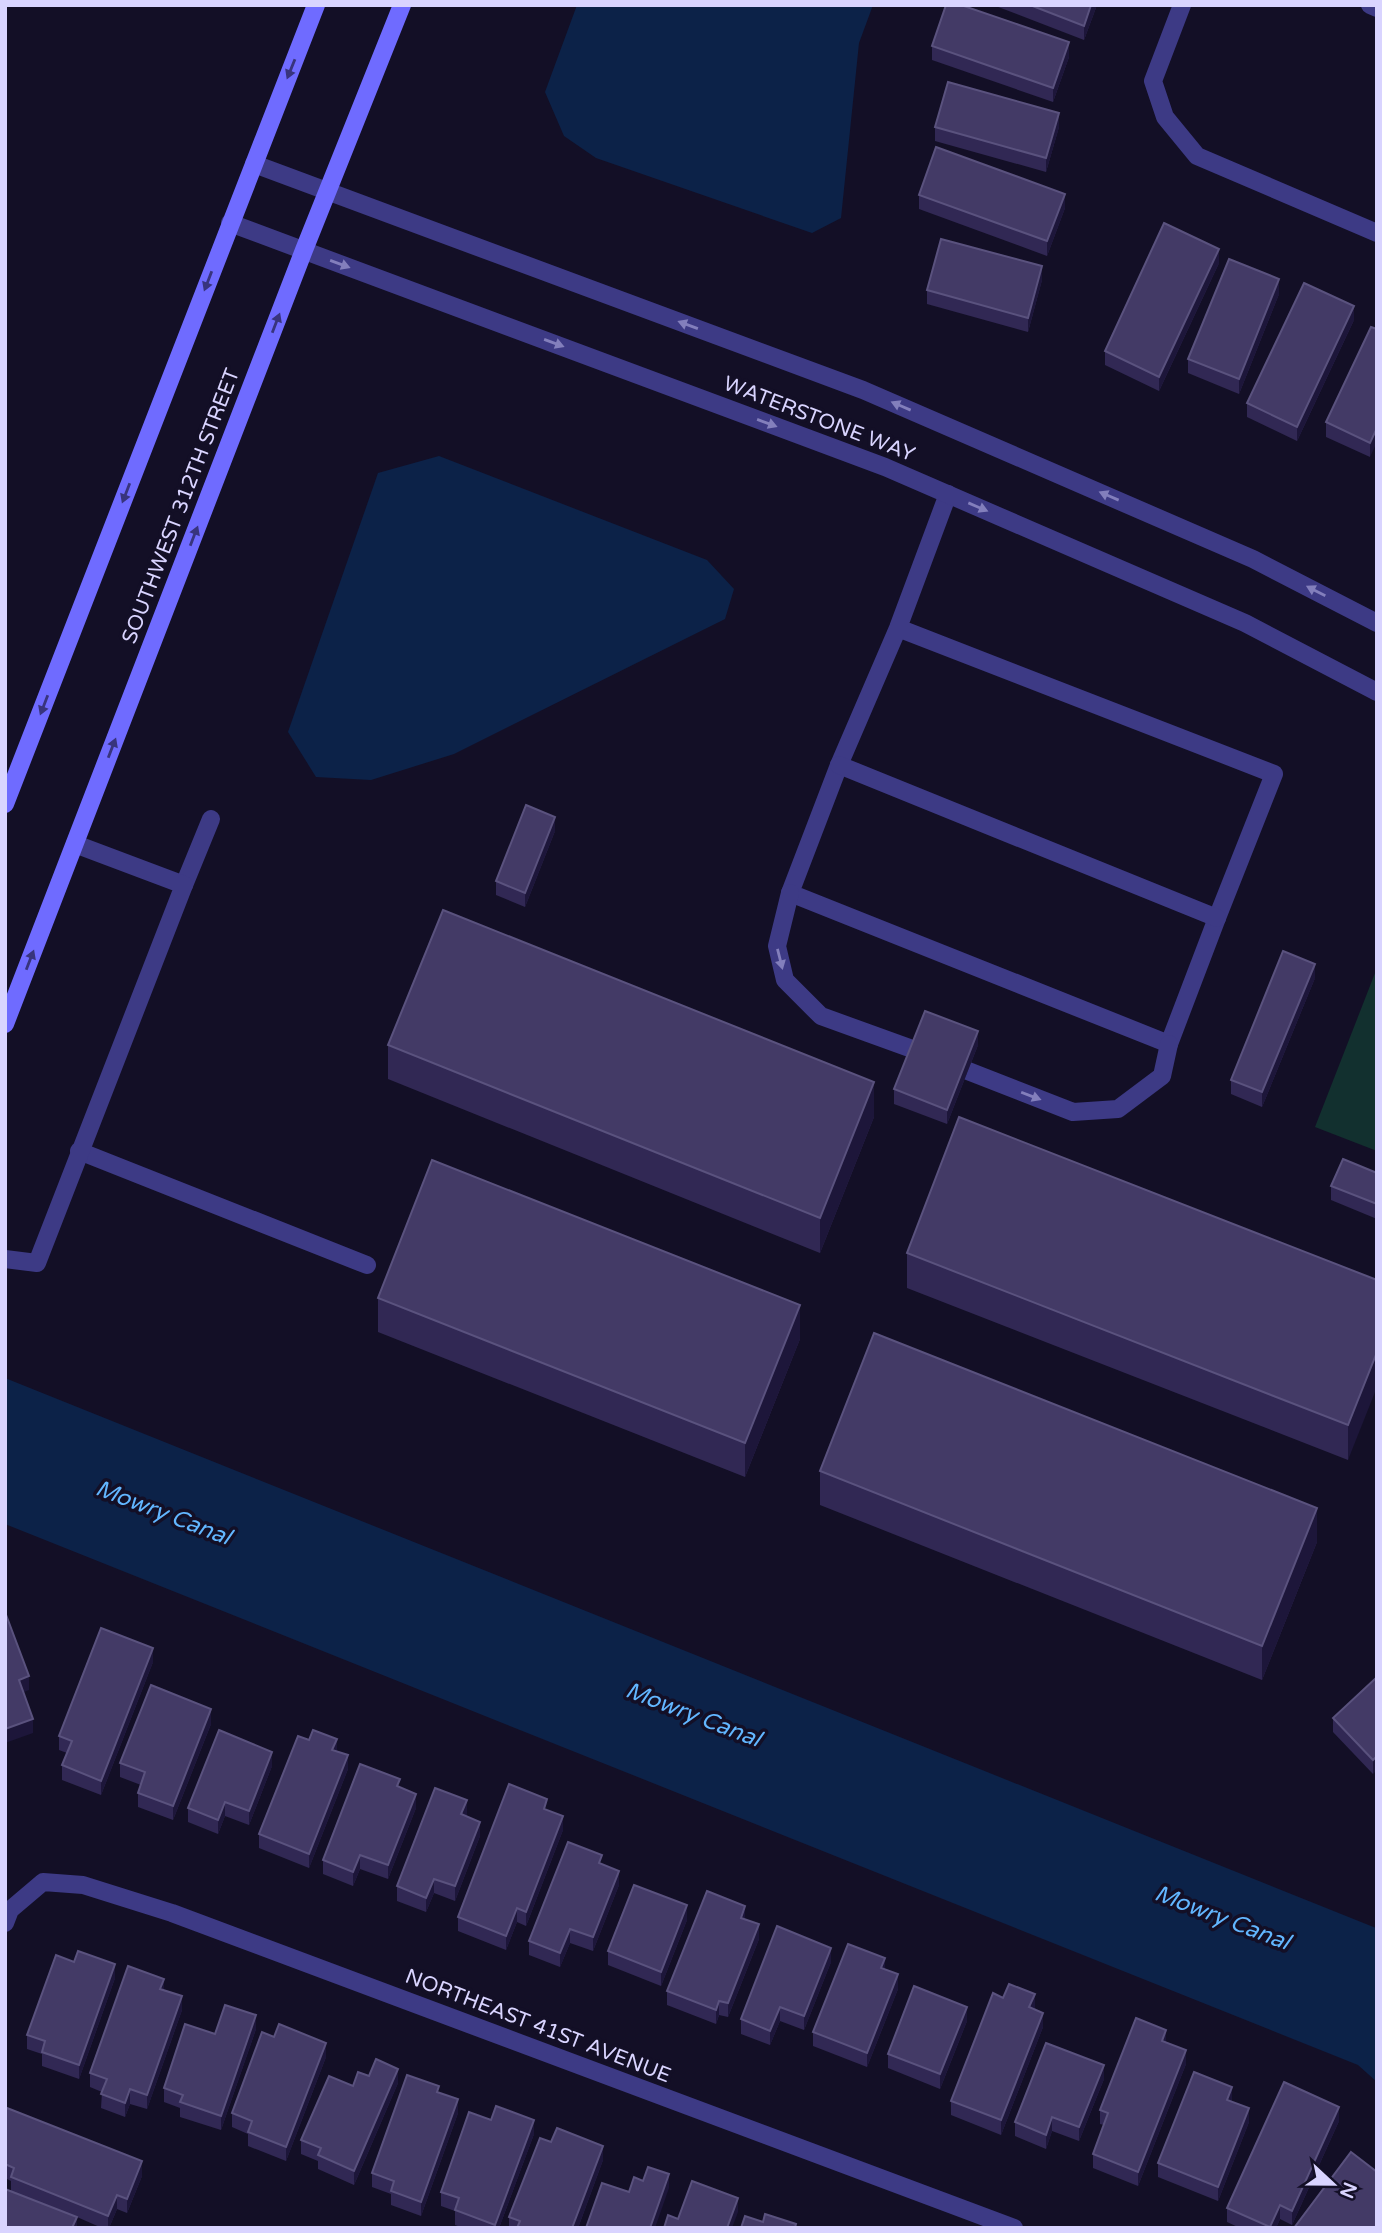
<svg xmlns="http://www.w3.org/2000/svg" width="1382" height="2233" viewBox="0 0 1382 2233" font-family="'Varela Round',sans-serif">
	<rect width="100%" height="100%" fill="#130f26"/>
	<polygon fill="#12302f" points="1377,968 1377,1151 1315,1127"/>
	<g fill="#0c2248">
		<polygon points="577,5 873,5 859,43 841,218 812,233 596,158 564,136 545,92"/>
		<polygon points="439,456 707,560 734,589 725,619 454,754 371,780 316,777 288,732 378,473"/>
		<polygon points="5,1378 1376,1928 1377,2082 1358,2065 5,1524"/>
	</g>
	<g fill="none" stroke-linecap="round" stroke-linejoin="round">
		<g stroke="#3d3a85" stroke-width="18">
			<polyline points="898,628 1274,774 1217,918 1169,1044 790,893 839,765 898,628 948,494"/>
			<polyline points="839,765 1217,918"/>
			<polyline points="184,885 211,819"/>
			<polyline points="790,893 777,946 785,980 821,1016 915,1050"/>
			<polyline points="968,1071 1073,1112 1118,1109 1162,1076 1169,1044"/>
			<polyline points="79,1151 367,1265"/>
			<polyline points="5,1259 37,1263 184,885 75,844"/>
		</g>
		<g stroke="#3d3a85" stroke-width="18">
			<polyline points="1182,5 1153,81 1165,117 1197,156 1377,233"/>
			<polyline points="1370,5 1377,8"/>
			<polyline points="254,164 863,390 1253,559 1377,623"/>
			<polyline points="230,223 885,467 1245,623 1377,692"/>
			<polyline points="5,1923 10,1910 43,1882 83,1885 172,1913 1014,2228"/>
		</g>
		<g stroke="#6f6bff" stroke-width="18">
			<polyline points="5,804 316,5"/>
			<polyline points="5,1024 304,250 402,5"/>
		</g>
	</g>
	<g fill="#312854">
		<polygon points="993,5 1097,5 1084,40"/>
		<polygon points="932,46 1069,57 1053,102 932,60"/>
		<polygon points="935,127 1059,127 1046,172 935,141"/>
		<polygon points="919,195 1065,208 1047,256 919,209"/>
		<polygon points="1219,263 1159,391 1105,365 1105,351"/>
		<polygon points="1042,280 1028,332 927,304 927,290"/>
		<polygon points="1279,294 1239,394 1188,373 1188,359"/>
		<polygon points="1354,320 1297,441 1247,417 1247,403"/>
		<polygon points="1371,327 1370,457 1326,437 1326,422"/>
		<polygon points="555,831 525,907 496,895 496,881"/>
		<polygon points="1315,978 1262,1107 1231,1094 1231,1080"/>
		<polygon points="388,1045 874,1117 820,1253 388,1079"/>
		<polygon points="978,1045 947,1124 894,1104 894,1089"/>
		<polygon points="1377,1173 1377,1219 1331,1200 1331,1186"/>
		<polygon points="907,1253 1377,1280 1348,1460 907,1288"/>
		<polygon points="378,1298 800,1339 745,1477 378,1332"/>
		<polygon points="820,1471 1317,1542 1262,1680 820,1505"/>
		<polygon points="153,1662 101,1795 62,1780 62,1765 67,1753 59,1750 59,1736"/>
		<polygon points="1377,1677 1373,1774 1333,1732 1333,1718"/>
		<polygon points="211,1724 173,1820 138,1807 138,1793 141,1785 120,1777 120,1763"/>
		<polygon points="337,1751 348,1769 309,1868 259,1848 259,1834"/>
		<polygon points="272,1766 249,1825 225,1816 218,1834 188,1822 188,1808"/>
		<polygon points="400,1787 416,1808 388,1879 360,1869 353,1886 323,1874 323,1860"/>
		<polygon points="547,1810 563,1830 526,1926 517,1922 506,1950 458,1931 458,1917"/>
		<polygon points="467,1815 466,1816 480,1836 455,1901 434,1893 426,1912 397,1901 397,1886"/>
		<polygon points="602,1865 619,1885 593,1951 570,1943 560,1967 529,1955 529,1941"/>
		<polygon points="745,1919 759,1939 728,2017 719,2015 716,2024 667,2005 667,1991"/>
		<polygon points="687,1920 661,1986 608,1965 608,1951"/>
		<polygon points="831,1962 804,2030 780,2021 770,2045 741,2034 741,2019"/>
		<polygon points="885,1970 898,1989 867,2067 813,2046 813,2032"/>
		<polygon points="115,1978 79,2079 42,2066 42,2054 27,2049 27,2035"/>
		<polygon points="164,1990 182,2010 147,2109 130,2104 125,2117 101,2108 102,2092 90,2087 90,2073"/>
		<polygon points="1003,1998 1035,2008 1043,2027 1001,2135 951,2115 951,2101"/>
		<polygon points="967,2021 940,2089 888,2068 888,2054"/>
		<polygon points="256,2029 221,2130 180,2117 180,2108 164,2102 164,2088 215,2034"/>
		<polygon points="1166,2043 1186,2064 1138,2186 1093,2168 1093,2154 1104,2125 1100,2124 1100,2110"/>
		<polygon points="326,2057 286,2161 248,2146 248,2134 232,2127 232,2113"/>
		<polygon points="1104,2079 1079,2141 1052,2131 1046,2149 1015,2136 1015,2122"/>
		<polygon points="398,2083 354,2185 318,2169 318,2161 301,2154 301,2140 353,2086"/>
		<polygon points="439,2093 458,2113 421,2216 391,2205 391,2194 372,2187 372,2173"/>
		<polygon points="1232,2101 1249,2122 1218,2201 1158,2177 1158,2163"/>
		<polygon points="5,2112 142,2176 127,2213 117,2209 109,2228 102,2228 77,2217 77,2228 11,2191 11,2181 5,2178"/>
		<polygon points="1339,2121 1292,2225 1280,2219 1276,2228 1240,2228 1227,2222 1227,2208"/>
		<polygon points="534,2134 499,2228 463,2228 455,2225 455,2211 441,2206 441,2192"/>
		<polygon points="551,2142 603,2160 578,2228 509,2228 509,2217"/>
	</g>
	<g fill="#1d163a">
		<polygon points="1091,5 1097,5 1084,40 1084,26"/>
		<polygon points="1069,42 1069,57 1053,102 1053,88"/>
		<polygon points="1059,113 1059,127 1046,172 1046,158"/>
		<polygon points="1065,194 1065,208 1047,256 1047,241"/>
		<polygon points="1219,249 1219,263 1159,391 1159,377"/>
		<polygon points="1042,266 1042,280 1028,332 1028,318"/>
		<polygon points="1279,279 1279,294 1239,394 1239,379"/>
		<polygon points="1354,306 1354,320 1297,441 1297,427"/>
		<polygon points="1377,428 1377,442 1370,457 1370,443"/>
		<polygon points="555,817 555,831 525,907 525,893"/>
		<polygon points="1315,964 1315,978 1262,1107 1262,1092"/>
		<polygon points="978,1031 978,1045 947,1124 947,1110"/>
		<polygon points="874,1082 874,1117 820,1253 820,1218"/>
		<polygon points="800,1305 800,1339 745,1477 745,1443"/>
		<polygon points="1377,1352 1377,1387 1348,1460 1348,1425"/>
		<polygon points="1317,1508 1317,1542 1262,1680 1262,1646"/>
		<polygon points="153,1648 153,1662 101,1795 101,1781"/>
		<polygon points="29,1676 29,1690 19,1694 19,1680"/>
		<polygon points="211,1709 211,1724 173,1820 173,1806"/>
		<polygon points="33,1719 33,1733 5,1743 5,1729"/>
		<polygon points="337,1739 337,1753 332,1750"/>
		<polygon points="272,1752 272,1766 249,1825 249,1811"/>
		<polygon points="348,1755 348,1769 309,1868 309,1854"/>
		<polygon points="1377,1756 1377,1770 1373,1774 1373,1760"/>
		<polygon points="416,1794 416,1808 388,1879 388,1865"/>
		<polygon points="467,1800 467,1815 461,1828 461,1814"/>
		<polygon points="225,1802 225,1816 218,1834 218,1820"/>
		<polygon points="563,1816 563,1830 526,1926 526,1912"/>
		<polygon points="480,1822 480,1836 455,1901 455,1886"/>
		<polygon points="360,1855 360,1869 353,1886 353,1872"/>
		<polygon points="619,1871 619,1885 593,1951 593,1937"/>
		<polygon points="434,1879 434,1893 426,1912 426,1898"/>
		<polygon points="687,1905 687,1920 661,1986 661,1972"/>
		<polygon points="745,1906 745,1920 741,1918"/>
		<polygon points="517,1908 517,1922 506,1950 506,1936"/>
		<polygon points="759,1924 759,1939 728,2017 728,2003"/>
		<polygon points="570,1929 570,1943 560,1967 560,1953"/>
		<polygon points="831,1948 831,1962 804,2030 804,2016"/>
		<polygon points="885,1958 885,1973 881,1968"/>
		<polygon points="115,1964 115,1978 79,2079 79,2065"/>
		<polygon points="898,1974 898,1989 867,2067 867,2053"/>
		<polygon points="164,1979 164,1993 160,1989"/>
		<polygon points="1035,1994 1035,2008 1029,2021 1029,2007"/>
		<polygon points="182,1996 182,2010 147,2109 147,2095"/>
		<polygon points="719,2001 719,2015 716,2024 716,2010"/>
		<polygon points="780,2007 780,2021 770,2045 770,2031"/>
		<polygon points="967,2007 967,2021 940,2089 940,2074"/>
		<polygon points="1043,2013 1043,2027 1001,2135 1001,2120"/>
		<polygon points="256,2015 256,2029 221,2130 221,2116"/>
		<polygon points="1166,2030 1166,2044 1162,2041"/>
		<polygon points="326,2043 326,2057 286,2161 286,2147"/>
		<polygon points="1186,2050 1186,2064 1138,2186 1138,2172"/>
		<polygon points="1104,2065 1104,2079 1079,2141 1079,2127"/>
		<polygon points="398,2069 398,2083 354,2185 354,2171"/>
		<polygon points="1232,2087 1232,2101 1227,2100"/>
		<polygon points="130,2089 130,2104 125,2117 125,2103"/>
		<polygon points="458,2099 458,2113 421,2216 421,2202"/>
		<polygon points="1339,2107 1339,2121 1292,2225 1292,2211"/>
		<polygon points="1249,2108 1249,2122 1218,2201 1218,2187"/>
		<polygon points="1052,2117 1052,2131 1046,2149 1046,2135"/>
		<polygon points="534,2120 534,2134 499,2228 495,2228 495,2225"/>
		<polygon points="603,2146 603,2160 578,2228 572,2228"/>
		<polygon points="142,2161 142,2176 127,2213 127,2199"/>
		<polygon points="669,2174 669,2188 655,2228 650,2228"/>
		<polygon points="117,2195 117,2209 109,2228 108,2228 108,2216"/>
		<polygon points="738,2198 738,2212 732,2228 727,2228"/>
		<polygon points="1280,2205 1280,2219 1276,2228 1270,2228"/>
		<polygon points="77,2217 77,2228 72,2228"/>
	</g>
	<g fill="#433a66" stroke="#5a527e" stroke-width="2">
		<polygon points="946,5 961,5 1069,42 1053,88 932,46"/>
		<polygon points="1030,5 1091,5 1084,26"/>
		<polygon points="948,82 1059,113 1046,158 935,127"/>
		<polygon points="936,147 1065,194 1047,241 919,195"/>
		<polygon points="1164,223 1219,249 1159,377 1105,351"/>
		<polygon points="941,239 1042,266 1028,318 927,290"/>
		<polygon points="1229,259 1279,279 1239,379 1188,359"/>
		<polygon points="1304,283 1354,306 1297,427 1247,403"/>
		<polygon points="1371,327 1377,329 1377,428 1370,443 1326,422"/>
		<polygon points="526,805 555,817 525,893 496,881"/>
		<polygon points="443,910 874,1082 820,1218 388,1045"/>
		<polygon points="1283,951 1315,964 1262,1092 1231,1080"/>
		<polygon points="925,1011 978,1031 947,1110 894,1089"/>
		<polygon points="959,1117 1377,1280 1377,1352 1348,1425 907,1253"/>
		<polygon points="1343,1159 1377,1173 1377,1204 1331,1186"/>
		<polygon points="432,1160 800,1305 745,1443 378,1298"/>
		<polygon points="874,1333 1317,1508 1262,1646 820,1471"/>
		<polygon points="5,1612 29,1676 19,1680 33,1719 5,1729"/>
		<polygon points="101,1628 153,1648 101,1781 62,1765 72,1741 59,1736"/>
		<polygon points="1377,1677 1377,1756 1373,1760 1333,1718"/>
		<polygon points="151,1685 211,1709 173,1806 138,1793 145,1772 120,1763"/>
		<polygon points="219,1730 272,1752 249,1811 225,1802 218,1820 188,1808"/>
		<polygon points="313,1730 337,1739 332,1750 348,1755 309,1854 259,1834 298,1736 309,1740"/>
		<polygon points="360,1764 400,1779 397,1786 416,1794 388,1865 360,1855 353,1872 323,1860"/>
		<polygon points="509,1784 547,1799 544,1809 563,1816 526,1912 517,1908 506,1936 458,1917"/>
		<polygon points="435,1788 467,1800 461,1814 480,1822 455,1886 434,1879 426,1898 397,1886"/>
		<polygon points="568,1842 602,1855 599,1863 619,1871 593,1937 570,1929 560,1953 529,1941"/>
		<polygon points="634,1885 687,1905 661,1972 608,1951"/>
		<polygon points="707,1891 745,1906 741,1918 759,1924 728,2003 719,2001 716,2010 667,1991"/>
		<polygon points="777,1926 831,1948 804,2016 780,2007 770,2031 741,2019"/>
		<polygon points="848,1944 885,1958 881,1968 898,1974 867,2053 813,2032"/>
		<polygon points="78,1951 115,1964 79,2065 42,2052 45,2041 27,2035 56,1955 74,1962"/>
		<polygon points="128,1966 164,1979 160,1989 182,1996 147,2095 130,2089 125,2103 101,2094 107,2079 90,2073"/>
		<polygon points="1009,1984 1035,1994 1029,2007 1043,2013 1001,2120 951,2101 993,1993 1003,1998"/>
		<polygon points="914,1986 967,2007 940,2074 888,2054"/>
		<polygon points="225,2005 256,2015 221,2116 180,2102 183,2095 164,2088 185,2024 215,2034"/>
		<polygon points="1136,2018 1166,2030 1162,2041 1186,2050 1138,2172 1093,2154 1108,2113 1100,2110"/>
		<polygon points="279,2024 326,2043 286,2147 248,2132 252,2121 232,2113 262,2032 274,2037"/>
		<polygon points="1046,2043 1104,2065 1079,2127 1052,2117 1046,2135 1015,2122"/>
		<polygon points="376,2059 398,2069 354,2171 318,2155 321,2148 301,2140 329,2076 353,2086 358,2072 369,2076"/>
		<polygon points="1194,2072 1232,2087 1227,2100 1249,2108 1218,2187 1158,2163"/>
		<polygon points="407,2075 439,2086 437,2092 458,2099 421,2202 391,2191 394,2181 372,2173"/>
		<polygon points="1284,2082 1339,2107 1292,2211 1280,2205 1270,2227 1227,2208"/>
		<polygon points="496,2106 534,2120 495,2225 455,2210 459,2198 441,2192 469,2112 491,2120"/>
		<polygon points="7,2108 142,2161 127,2199 117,2195 108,2216 11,2177 14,2168 5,2164 5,2112"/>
		<polygon points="557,2128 603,2146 572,2228 517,2228 520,2221 509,2217 540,2138 551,2142"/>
		<polygon points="1351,2152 1377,2172 1377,2228 1294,2228"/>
		<polygon points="648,2167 669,2174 650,2228 586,2228 602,2183 629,2192 634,2177 643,2181"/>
		<polygon points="692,2181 738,2198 727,2228 664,2228 668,2215 678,2219"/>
		<polygon points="5,2189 77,2217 72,2228 5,2228"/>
		<polygon points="765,2214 796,2224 795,2228 741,2228 745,2216 763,2222"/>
	</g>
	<defs><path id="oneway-solid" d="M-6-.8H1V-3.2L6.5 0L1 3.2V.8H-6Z" transform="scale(1.75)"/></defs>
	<g fill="#38347d">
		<use href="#oneway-solid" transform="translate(291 69) rotate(112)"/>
		<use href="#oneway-solid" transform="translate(208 281) rotate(111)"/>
		<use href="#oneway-solid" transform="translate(276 323) rotate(-69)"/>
		<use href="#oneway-solid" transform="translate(126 493) rotate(111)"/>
		<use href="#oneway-solid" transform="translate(194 536) rotate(-69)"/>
		<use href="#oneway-solid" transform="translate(44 705) rotate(111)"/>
		<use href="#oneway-solid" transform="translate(112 748) rotate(-69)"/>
		<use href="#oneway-solid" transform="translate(30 960) rotate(-69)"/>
	</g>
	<g fill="#837fbc">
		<use href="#oneway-solid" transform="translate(340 264) rotate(20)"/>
		<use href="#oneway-solid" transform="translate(688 325) rotate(-160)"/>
		<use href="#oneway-solid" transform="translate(554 343) rotate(20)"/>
		<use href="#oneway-solid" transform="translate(901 406) rotate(-157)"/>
		<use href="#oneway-solid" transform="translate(767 423) rotate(20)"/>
		<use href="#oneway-solid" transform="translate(1109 496) rotate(-157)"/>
		<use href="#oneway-solid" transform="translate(978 507) rotate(23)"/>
		<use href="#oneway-solid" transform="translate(1316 591) rotate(-153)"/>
		<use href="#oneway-solid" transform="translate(780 959) rotate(76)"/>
		<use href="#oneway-solid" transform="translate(1031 1096) rotate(21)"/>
	</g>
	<g text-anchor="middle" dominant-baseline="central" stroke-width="7" stroke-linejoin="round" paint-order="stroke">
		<g font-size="21" fill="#d9d4ff" stroke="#130f26">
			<text transform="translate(819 419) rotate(21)">WATERSTONE WAY</text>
			<text transform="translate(181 506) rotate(-69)">SOUTHWEST 312TH STREET</text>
			<text transform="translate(538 2026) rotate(21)">NORTHEAST 41ST AVENUE</text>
		</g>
		<g font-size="23" font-style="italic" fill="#62b6ff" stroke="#130f26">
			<text transform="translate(163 1513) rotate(21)">Mowry Canal</text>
			<text transform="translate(693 1715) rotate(21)">Mowry Canal</text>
			<text transform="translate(1222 1918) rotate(21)">Mowry Canal</text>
		</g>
	</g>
	<rect width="1382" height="2233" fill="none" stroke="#d9d4ff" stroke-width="14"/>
	<g transform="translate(1333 2184) rotate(112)" stroke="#130f26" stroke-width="5" paint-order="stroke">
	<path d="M0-5L12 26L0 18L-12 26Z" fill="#d9d4ff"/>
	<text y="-10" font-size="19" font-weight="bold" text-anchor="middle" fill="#d9d4ff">N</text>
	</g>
</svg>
